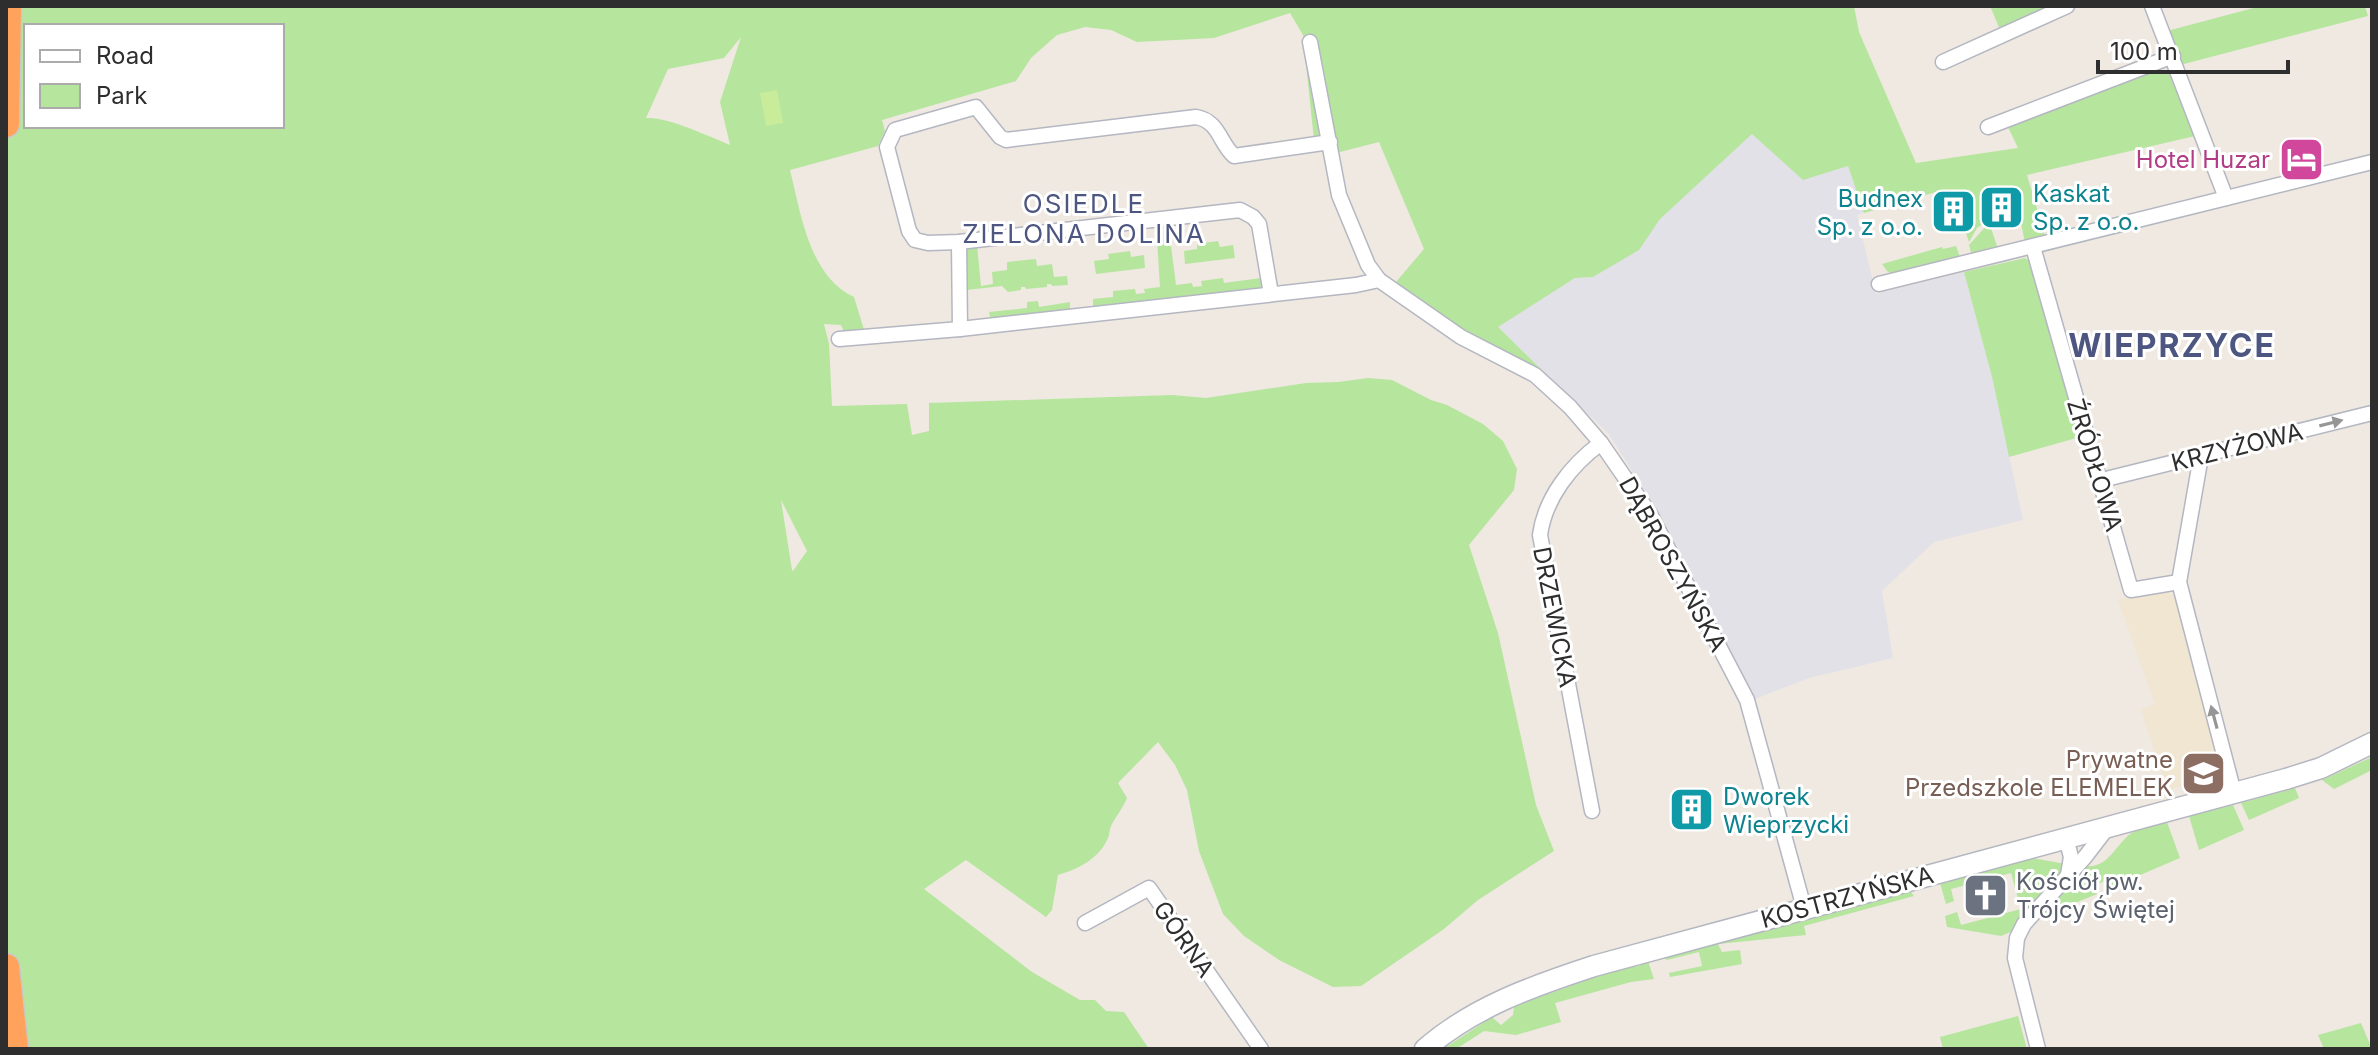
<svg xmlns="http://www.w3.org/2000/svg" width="2378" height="1055" viewBox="0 0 2378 1055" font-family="Inter,sans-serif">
	<rect width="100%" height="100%" fill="#efe9e1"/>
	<polygon fill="#e3e1e8" points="1752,133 1848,166 1864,213 1857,215 1876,294 1964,272 1993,381 2023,520 1934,542 1882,591 1893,658 1809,678 1755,699 1664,521 1608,433 1497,327 1575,278 1593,277 1638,250 1659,219"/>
	<polygon fill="#f0e6d1" points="2164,590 2178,599 2226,774 2167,790 2141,709 2155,704 2118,600"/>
	<g fill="#b6e59e" fill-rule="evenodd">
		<path d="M6 6H1854L1859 32 1916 163 2018 148 2008 127 2155 69 2171 73 2195 136 2027 175 2046 239 2025 243 2021 223 2018 224 2009 190 1984 197 1990 219 1977 228 1969 242 1966 233 1971 231 1961 192 1938 198 1936 192 1864 213 1848 166 1803 180 1752 134 1660 219 1639 250 1593 277 1575 278 1498 327 1547 375 1447 322 1396 282 1424 249 1379 142 1340 152 1314 140 1303 35 1290 13 1214 38 1137 42 1111 30 1085 27 1057 35 1031 58 1016 81 882 120 885 131 878 146 790 170C801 214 809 276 854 297L865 333 845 334 841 325 824 324 829 344 832 406 907 404 912 435 929 431V403L1172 395 1206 398 1306 383 1338 382 1368 378 1392 380 1431 400 1447 405 1483 424 1503 441 1517 469 1514 490 1469 545 1498 633 1536 805 1554 851 1478 900 1444 929 1361 986 1333 987 1279 960 1244 936 1223 914 1199 851 1187 790 1175 765 1158 742 1118 783 1127 798C1123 808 1116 816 1111 826 1109 830 1110 834 1108 838 1099 859 1078 869 1058 875L1052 910 1046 917 966 860 924 889 1032 972 1080 1000H1095L1106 1011 1124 1012 1149 1049H6ZM26 26H282V126H26ZM741 37 720 102 730 145C708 136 669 117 646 118L668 69 724 58ZM781 500 807 551 793 571 792 570Z"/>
		<polygon points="1990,6 2059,6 2001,32"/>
		<polygon points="2261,6 2365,6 2368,16 2180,65 2167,31"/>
		<polygon points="1168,222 1176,285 1192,283 1193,287 1202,286 1201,281 1223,278 1224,283 1261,278 1263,287 1093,307 1093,299 1113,297 1113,291 1135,289 1136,294 1145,293 1144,289 1160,287 1156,224"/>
		<polygon points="1987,225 1991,228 1998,249 1972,256 1969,245"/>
		<polygon points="1218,241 1220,247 1233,245 1235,258 1185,264 1184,251 1197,249 1197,244"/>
		<polygon points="977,245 981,286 993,284 992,272 1007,270 1007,262 1036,259 1037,266 1052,264 1054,277 1067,276 1068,285 1052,286 1051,284 1047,284 1047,287 1026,289 1025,287 1021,287 1021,290 1008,292 1002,286 967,290 965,251"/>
		<polygon points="1956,246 1961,260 1893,275 1887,271 1882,264 1942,247 1943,249"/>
		<polygon points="1130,251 1131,257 1144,255 1145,268 1096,274 1094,261 1109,259 1108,254"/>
		<polygon points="2025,258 2032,263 2080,437 2009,457 1993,381 1964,272"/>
		<polygon points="1038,301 1039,307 1070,302 1070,311 991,320 989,312 1027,308 1027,302"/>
		<polygon points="2372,757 2372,770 2334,789 2322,780"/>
		<polygon points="2295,788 2299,798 2249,820 2241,803"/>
		<polygon points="2233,805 2244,830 2199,850 2189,816"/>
		<path d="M2167 822 2180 858 2112 887 2107 880 2100 883 2085 871 2084 866C2108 869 2114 847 2130 834 2139 827 2156 826 2167 822Z"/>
		<polygon points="2032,858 2066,864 2065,869 2013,931 2001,936 1947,927 1945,916 1957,912 1961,925 2021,909 2011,873 1951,889 1954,901 1946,904 1940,883"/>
		<polygon points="2077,876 2097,894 2041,917"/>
		<polygon points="1910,891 1914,896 1804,926 1806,935 1718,944 1722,952 1740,950 1742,964 1670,977 1669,973 1702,966 1699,952 1667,960 1663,957"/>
		<polygon points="1648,961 1654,979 1631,982 1555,1003 1561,1022 1516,1035 1484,1031 1456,1049 1443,1049 1492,1017 1501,1025 1513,1015 1514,1006 1630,965 1632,967 1640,966 1640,963"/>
		<polygon points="2018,1016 2027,1049 1943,1049 1940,1037"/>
		<polygon points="2361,1023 2372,1049 2324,1049 2318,1035"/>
	</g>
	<polygon fill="#c9ec9a" points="777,90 783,123 766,126 760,93"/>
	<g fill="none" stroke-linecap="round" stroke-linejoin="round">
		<defs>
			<g id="minor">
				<polyline points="2152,6 2226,198"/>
				<polyline points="1310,42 1339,195 1368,265 1379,280 1461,337 1535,375 1570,407 1601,443 1650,514 1747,700 1804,908"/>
				<polyline points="1943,62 2067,6"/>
				<polyline points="1988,127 2173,56"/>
				<polyline points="959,242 960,329"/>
				<polyline points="2033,247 2131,590 2179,582"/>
				<polyline points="1879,284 2372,162"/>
				<path d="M1271 294 1259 224 1253 217 1240 210 959 242 928 243 915 240 909 231 887 147 895 130 976 107 1000 137 1006 140 1196 117C1219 121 1219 142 1234 156L1330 142"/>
				<polyline points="839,339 960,329 1356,285 1379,280"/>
				<polyline points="2201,456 2179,582 2234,793"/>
				<polyline points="2102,480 2372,413"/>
				<path d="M1592 811 1540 535C1545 498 1571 465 1601 443"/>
				<polyline points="2066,838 2071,857 2068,875"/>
				<polyline points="1085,923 1149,888 1261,1049"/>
				<polyline points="2038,1049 2015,958 2017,938 2024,924 2085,857 2108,827"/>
			</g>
			<path id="secondary" d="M1425 1049C1473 1007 1533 986 1594 966L2286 779 2321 768 2372 743"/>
			<g id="motorway">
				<polyline points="6,124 8,6"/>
				<polyline points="6,967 15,1049"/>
			</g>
		</defs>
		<use href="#minor" stroke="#b4b7c1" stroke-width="17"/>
		<use href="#secondary" stroke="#b4b7c1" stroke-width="23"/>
		<use href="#motorway" stroke="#c9c9c9" stroke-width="29"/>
		<use href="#minor" stroke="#fff" stroke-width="14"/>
		<use href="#secondary" stroke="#fff" stroke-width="20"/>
		<use href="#motorway" stroke="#ffa35c" stroke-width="26"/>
	</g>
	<defs><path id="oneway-solid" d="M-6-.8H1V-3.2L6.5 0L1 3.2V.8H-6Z" transform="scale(2)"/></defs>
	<g fill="#969696">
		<use href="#oneway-solid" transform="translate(2331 423) rotate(-14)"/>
		<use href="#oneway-solid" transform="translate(2214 717) rotate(-105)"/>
	</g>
	<defs>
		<symbol id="hotel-square" viewBox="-11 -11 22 22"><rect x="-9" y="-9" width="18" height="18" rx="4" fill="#d1479c" stroke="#fff"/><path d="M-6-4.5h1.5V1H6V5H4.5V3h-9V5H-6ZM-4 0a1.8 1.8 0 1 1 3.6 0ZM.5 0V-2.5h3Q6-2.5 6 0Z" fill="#fff"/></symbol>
		<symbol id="building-square" viewBox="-11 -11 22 22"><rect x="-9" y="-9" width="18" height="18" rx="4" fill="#0f9aa8" stroke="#fff"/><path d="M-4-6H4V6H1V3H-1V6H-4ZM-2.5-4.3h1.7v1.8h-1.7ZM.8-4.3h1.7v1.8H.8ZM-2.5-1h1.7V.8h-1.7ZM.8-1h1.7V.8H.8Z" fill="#fff"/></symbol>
		<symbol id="school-square" viewBox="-11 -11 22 22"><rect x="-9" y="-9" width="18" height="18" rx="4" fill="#8d6e63" stroke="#fff"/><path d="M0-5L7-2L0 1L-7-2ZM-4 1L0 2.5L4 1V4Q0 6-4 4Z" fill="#fff"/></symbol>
		<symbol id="church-square" viewBox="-11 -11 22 22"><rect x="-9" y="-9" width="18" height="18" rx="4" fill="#6b7280" stroke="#fff"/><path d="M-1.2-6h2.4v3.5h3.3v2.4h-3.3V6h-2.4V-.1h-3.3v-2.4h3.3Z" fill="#fff"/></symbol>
	</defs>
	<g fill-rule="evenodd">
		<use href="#hotel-square" x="2276" y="134" width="51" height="51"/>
		<use href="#building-square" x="1976" y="182" width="51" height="51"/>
		<use href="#building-square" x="1928" y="186" width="51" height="51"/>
		<use href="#school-square" x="2178" y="748" width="51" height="51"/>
		<use href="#building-square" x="1666" y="784" width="51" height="51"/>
		<use href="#church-square" x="1960" y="870" width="51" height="51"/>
	</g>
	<g text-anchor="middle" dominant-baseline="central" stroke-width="6" stroke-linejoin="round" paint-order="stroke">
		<g font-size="24" fill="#b23c85" stroke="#fff" text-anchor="end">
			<text x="2270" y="159">Hotel Huzar</text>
		</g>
		<g font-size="24" fill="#0d838f" stroke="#fff" text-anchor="start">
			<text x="2033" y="193">Kaskat<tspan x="2033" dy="28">Sp. z o.o.</tspan></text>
			<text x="1923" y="198" text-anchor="end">Budnex<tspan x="1923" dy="28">Sp. z o.o.</tspan></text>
			<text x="1723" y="796">Dworek<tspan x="1723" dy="28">Wieprzycki</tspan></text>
		</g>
		<g font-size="24" fill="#2e2e2e" stroke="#fff">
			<text transform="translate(2237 447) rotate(-14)">KRZYŻOWA</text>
			<text transform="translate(2095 465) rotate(73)">ŹRÓDŁOWA</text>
			<text transform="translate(1673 564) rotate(61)">DĄBROSZYŃSKA</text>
			<text transform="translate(1555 617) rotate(79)">DRZEWICKA</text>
			<text transform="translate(1847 897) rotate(-15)">KOSTRZYŃSKA</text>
			<text transform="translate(1184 939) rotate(55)">GÓRNA</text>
		</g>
		<g font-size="24" fill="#785e54" stroke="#fff" text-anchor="end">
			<text x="2173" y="759">Prywatne<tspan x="2173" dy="28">Przedszkole ELEMELEK</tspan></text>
		</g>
		<g font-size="24" fill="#5b616d" stroke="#fff" text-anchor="start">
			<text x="2016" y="881">Kościół pw.<tspan x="2016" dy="28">Trójcy Świętej</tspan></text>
		</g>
		<g font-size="26" letter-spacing="2" fill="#4d5680" stroke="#fff">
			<text x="1084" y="203">OSIEDLE<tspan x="1084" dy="30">ZIELONA DOLINA</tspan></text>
		</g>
		<g font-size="32" font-weight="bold" letter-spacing="2" fill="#4d5680" stroke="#fff">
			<text x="2172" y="345">WIEPRZYCE</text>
		</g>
	</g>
	<rect width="2378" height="1055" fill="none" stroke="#2e2e2e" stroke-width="16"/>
	<rect x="24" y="24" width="260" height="104" fill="#ffffff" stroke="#ababab" stroke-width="2"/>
	<rect x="40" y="50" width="40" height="12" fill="#ffffff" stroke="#ababab" stroke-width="2"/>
	<text x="96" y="64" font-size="24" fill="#2e2e2e">Road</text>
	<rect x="40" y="84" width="40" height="24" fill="#b6e59e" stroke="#ababab" stroke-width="2"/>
	<text x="96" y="104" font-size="24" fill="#2e2e2e">Park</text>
	<path d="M2098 60v12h190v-12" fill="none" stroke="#2e2e2e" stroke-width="4"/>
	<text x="2110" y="60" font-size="24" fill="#2e2e2e" stroke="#ffffff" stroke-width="6" paint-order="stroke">100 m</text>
</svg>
